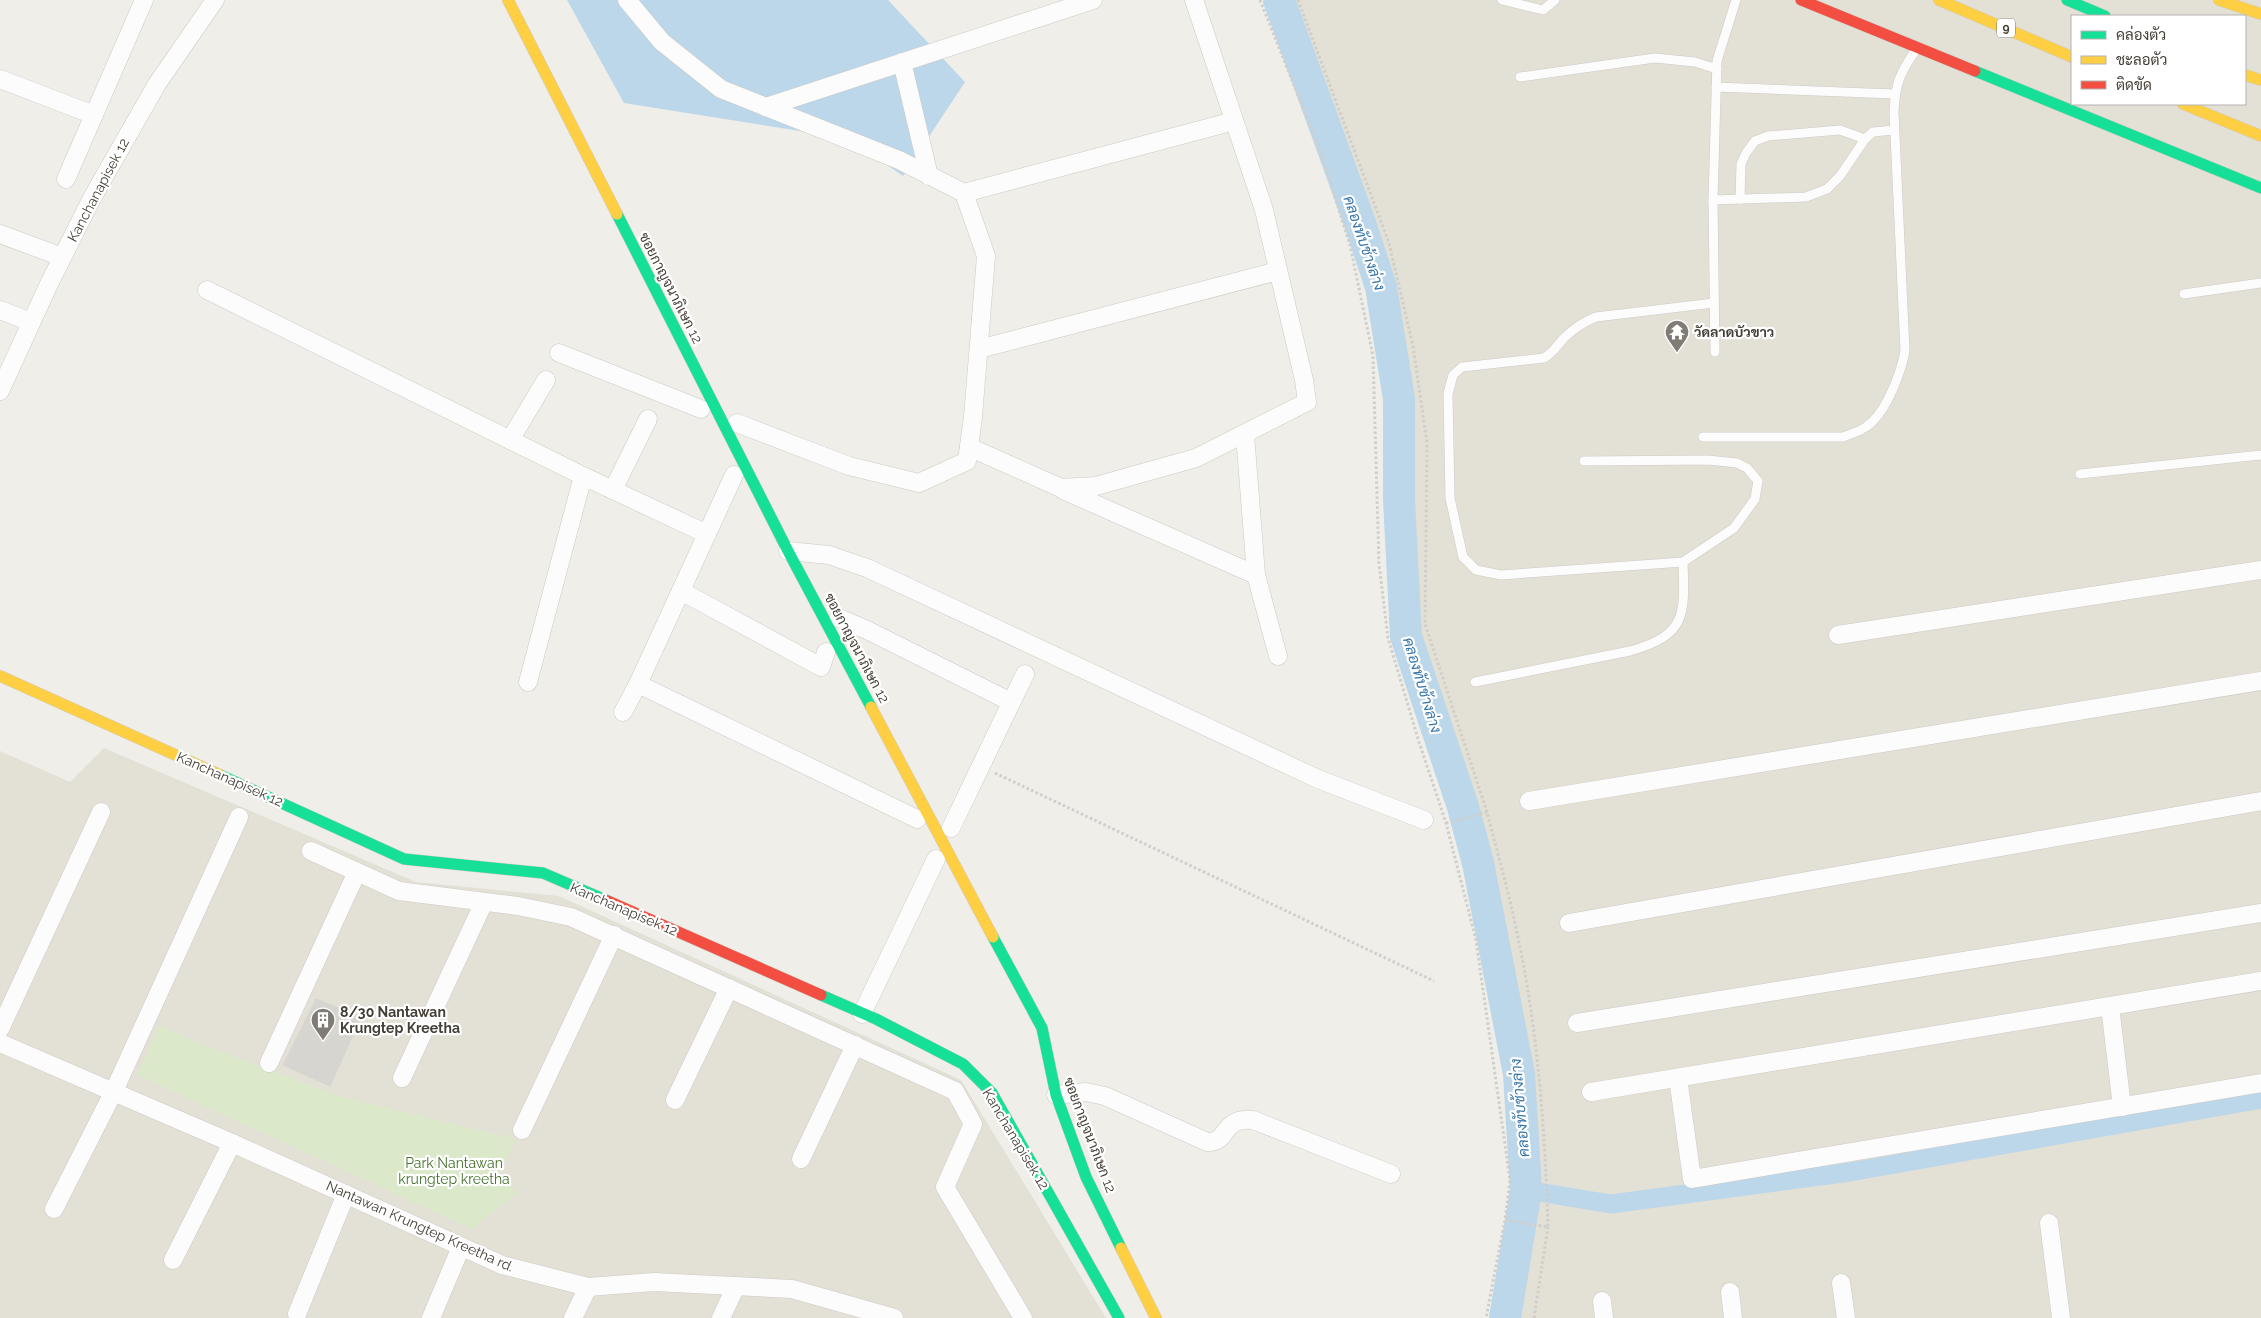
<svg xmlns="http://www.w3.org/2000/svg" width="2261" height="1318" viewBox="0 0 2261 1318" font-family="Raleway,Sarabun,sans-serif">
	<rect width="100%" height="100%" fill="#efeee9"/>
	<g fill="#e3e0d6" fill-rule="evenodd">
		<path d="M1268 0H2261V1318H1494L1515 1190 1509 1075 1467 866 1452 810 1395 638 1388 500 1389 400 1371 289 1350 226ZM2072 16H2245V104H2072Z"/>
		<polygon points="104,748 416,882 559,896 961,1080 1106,1318 0,1318 0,751 70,782"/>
	</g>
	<polygon fill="#dce8ca" points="159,1025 198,1043 339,1096 516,1139 500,1172 516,1193 472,1229 137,1075"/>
	<polygon fill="#bcd7ea" points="567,0 888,0 965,82 903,176 850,139 624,103"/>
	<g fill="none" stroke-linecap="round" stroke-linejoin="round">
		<polyline stroke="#bcd7ea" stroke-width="19" points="1526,1190 1611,1204 1850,1172 2261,1099"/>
		<polyline stroke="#bcd7ea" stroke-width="32" points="1279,0 1360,223 1381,287 1399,399 1399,500 1406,636 1463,807 1478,863 1519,1074 1526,1190 1505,1318"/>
	</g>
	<polygon fill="#d7d5d0" stroke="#d7d5cf" points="316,999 361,1017 330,1086 283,1065"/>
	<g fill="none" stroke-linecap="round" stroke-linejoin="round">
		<defs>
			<g id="lane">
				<polyline points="1502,0 1543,10 1555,0"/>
				<polyline points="1520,77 1655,58 1695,62 1717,69"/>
				<polyline points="1716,87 1894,94"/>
				<polyline points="1740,199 1741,164 1746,153 1755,141 1768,136 1840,130 1865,139"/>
				<polyline points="1713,200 1806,197 1827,189 1840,176 1865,139 1873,132 1894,130"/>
				<polyline points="2184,294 2261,283"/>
				<polyline points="1715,352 1713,200 1717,61 1736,0"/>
				<path d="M1703 437H1843C1854 433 1864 430 1872 422 1888 407 1901 372 1905 351L1894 113C1895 83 1900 73 1917 48"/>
				<path d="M1584 461 1708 460 1737 463 1747 468 1758 481 1755 499 1734 528 1683 562 1501 575 1476 570 1463 557 1450 498 1448 394 1453 375 1462 367 1544 358C1553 353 1556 347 1563 339 1573 329 1583 322 1596 317L1714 303"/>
				<polyline points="2080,474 2261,455"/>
				<path d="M1475 682 1630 651C1686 635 1685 616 1683 562"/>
			</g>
			<g id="street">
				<polyline points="627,0 662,42 721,89 899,160 964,193 986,256 973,417 967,461 919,483 849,466 737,423"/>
				<polyline points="902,62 929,176"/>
				<polyline points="0,79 94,115"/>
				<polyline points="766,107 1093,0"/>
				<polyline points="66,179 144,0"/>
				<polyline points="964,193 1234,121"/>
				<polyline points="0,234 62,257"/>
				<polyline points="207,290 583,476 707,534"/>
				<polyline points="0,310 31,322"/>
				<polyline points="979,349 1278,271"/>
				<polyline points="559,353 701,409"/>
				<polyline points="0,391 48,286 92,198 157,84 215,0"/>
				<polyline points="1245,434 1256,575 1278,656"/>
				<polyline points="510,440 546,380"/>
				<polyline points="969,447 1061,488 1096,486 1196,458 1307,402 1304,380 1264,210 1194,0"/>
				<polyline points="613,490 648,419"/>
				<polyline points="1063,490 1256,575"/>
				<polyline points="788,551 829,555 867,568 1318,779 1424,820"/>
				<polyline points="681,591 821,667 826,652"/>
				<polyline points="839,618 867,630 1011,702"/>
				<polyline points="1838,635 2261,570"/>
				<polyline points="528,682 583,476"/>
				<polyline points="638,684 917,819"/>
				<polyline points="623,712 638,684 734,475"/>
				<polyline points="1529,801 2261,681"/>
				<polyline points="951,828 1025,674"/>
				<polyline points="311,851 399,891 518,906 571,917 955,1091 973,1124 945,1187 1023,1318"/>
				<polyline points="1569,923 2261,801"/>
				<polyline points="2110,1006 2122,1107"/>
				<polyline points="862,1014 936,859"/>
				<polyline points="1577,1023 2261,913"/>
				<polyline points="0,1029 101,812"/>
				<polyline points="0,1043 232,1143 502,1265 588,1287 654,1282 792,1289 894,1318"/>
				<polyline points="269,1063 357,872"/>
				<polyline points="402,1078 484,902"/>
				<polyline points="1678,1078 1692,1179 2261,1083"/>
				<polyline points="1591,1092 2261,981"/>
				<path d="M1056 1095 1086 1092 1105 1096 1207 1142C1230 1143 1220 1117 1253 1120L1391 1174"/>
				<polyline points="675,1100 729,988"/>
				<polyline points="522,1130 614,935"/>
				<polyline points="801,1159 855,1045"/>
				<polyline points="54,1209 114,1091 239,817"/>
				<polyline points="2049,1223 2061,1318"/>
				<polyline points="173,1260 232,1143"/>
				<polyline points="1841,1283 1846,1318"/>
				<polyline points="1730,1292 1733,1318"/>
				<polyline points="1602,1301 1604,1318"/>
				<polyline points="297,1314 346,1194"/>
				<polyline points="431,1318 461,1247"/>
				<polyline points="573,1318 588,1287"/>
				<polyline points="721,1318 736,1286"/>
			</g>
			<g id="fast">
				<polyline points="2067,0 2105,16"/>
				<polyline points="1975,71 2261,188"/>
				<polyline points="617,214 788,551 871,707"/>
				<polyline points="220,775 404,859 543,873 608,901"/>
				<polyline points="993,937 1042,1028 1056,1095 1086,1177 1121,1248"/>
				<polyline points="821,995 876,1019 963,1064 992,1093 1119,1318"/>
			</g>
			<g id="slow">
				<polyline points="508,0 617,214"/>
				<polyline points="1939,0 2072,57"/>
				<polyline points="2219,0 2261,14"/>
				<polyline points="2245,75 2261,80"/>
				<polyline points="2183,104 2261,136"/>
				<polyline points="0,676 220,775"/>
				<polyline points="871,707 993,937"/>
				<polyline points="1121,1248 1156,1318"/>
			</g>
			<g id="jam">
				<polyline points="1801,0 1975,71"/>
				<polyline points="608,901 821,995"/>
			</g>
		</defs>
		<use href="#lane" stroke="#cccac5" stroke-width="10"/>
		<use href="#street" stroke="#cccac5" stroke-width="19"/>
		<use href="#fast" stroke="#cecbc0" stroke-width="12"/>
		<use href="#slow" stroke="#cecbc0" stroke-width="12"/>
		<use href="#jam" stroke="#cecbc0" stroke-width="12"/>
		<g stroke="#d0cecb" stroke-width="3" stroke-dasharray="2.5 2.5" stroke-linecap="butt">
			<polyline points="1260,0 1321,153 1350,245 1373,356 1379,564 1388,638 1419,742 1446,823 1476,940 1510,1180 1505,1220 1486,1318"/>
			<polyline points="1298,0 1389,243 1413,346 1427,443 1425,624 1487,812"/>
			<polyline points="995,773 1434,981"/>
			<path d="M1446 823 1487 812C1497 852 1509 892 1517 933 1538 1030 1545 1129 1548 1227L1505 1220"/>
			<polyline points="1534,1318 1548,1227"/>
		</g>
		<use href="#lane" stroke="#fdfcfc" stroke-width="9"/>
		<use href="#street" stroke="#fdfcfc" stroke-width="18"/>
		<use href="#fast" stroke="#16e098" stroke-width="11"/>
		<use href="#slow" stroke="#ffcf43" stroke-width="11"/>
		<use href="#jam" stroke="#f24e42" stroke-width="11"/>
	</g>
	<defs>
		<symbol id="temple-pin" viewBox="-11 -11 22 30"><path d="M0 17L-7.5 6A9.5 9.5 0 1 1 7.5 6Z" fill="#807c75" stroke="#fff"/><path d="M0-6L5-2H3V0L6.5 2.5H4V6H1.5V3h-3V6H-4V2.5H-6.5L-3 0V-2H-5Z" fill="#fff"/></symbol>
		<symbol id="building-pin" viewBox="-11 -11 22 30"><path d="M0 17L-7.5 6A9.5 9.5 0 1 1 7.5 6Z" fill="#807c75" stroke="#fff"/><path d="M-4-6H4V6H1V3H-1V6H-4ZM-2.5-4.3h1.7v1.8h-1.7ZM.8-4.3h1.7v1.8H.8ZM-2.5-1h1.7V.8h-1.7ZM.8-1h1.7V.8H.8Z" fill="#fff"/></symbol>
	</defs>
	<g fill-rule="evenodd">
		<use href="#temple-pin" x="1663" y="318" width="28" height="38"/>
		<use href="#building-pin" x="309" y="1006" width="28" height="38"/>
	</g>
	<g text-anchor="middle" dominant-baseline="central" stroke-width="4.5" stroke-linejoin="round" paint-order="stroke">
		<rect fill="#fff" stroke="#7c7972" stroke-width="1" x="1997" y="18.5" width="18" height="19" rx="4"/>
		<g font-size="12" font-weight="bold" fill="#443f36">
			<text x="2006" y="28">9</text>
		</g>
		<g font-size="14" fill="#443f36" stroke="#fff">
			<text transform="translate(98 190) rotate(-62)">Kanchanapisek 12</text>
			<text transform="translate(671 288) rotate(63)">ซอยกาญจนาภิเษก 12</text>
			<text transform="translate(857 648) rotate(62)">ซอยกาญจนาภิเษก 12</text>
			<text transform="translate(230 779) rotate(24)">Kanchanapisek 12</text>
			<text transform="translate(624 909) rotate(23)">Kanchanapisek 12</text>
			<text transform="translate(1090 1135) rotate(69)">ซอยกาญจนาภิเษก 12</text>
			<text transform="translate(1016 1139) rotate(59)">Kanchanapisek 12</text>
			<text transform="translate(420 1226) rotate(24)">Nantawan Krungtep Kreetha rd.</text>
		</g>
		<g font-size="14" font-weight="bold" fill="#443f36" stroke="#fff" text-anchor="start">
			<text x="1694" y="332">วัดลาดบัวขาว</text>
			<text x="340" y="1012">8/30 Nantawan<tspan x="340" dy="16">Krungtep Kreetha</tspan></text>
		</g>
		<g font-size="14" fill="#45722d" stroke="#fff">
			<text x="454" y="1163">Park Nantawan<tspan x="454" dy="16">krungtep kreetha</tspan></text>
		</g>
		<g font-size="15" font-style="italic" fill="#3675a9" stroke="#fff">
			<text transform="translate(1364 243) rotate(71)">คลองทับช้างล่าง</text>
			<text transform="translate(1422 685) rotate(73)">คลองทับช้างล่าง</text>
			<text transform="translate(1520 1108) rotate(-95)">คลองทับช้างล่าง</text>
		</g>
	</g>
	<rect x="2071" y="15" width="175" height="90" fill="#ffffff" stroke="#b4b2af"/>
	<rect x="2081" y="31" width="25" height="8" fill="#16e098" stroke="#b4b2af"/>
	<text x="2116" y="40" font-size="15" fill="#443f36">คล่องตัว</text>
	<rect x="2081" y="56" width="25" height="8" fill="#ffcf43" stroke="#b4b2af"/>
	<text x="2116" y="65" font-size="15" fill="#443f36">ชะลอตัว</text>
	<rect x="2081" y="81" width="25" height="8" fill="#f24e42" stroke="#b4b2af"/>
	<text x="2116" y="90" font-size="15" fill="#443f36">ติดขัด</text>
</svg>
